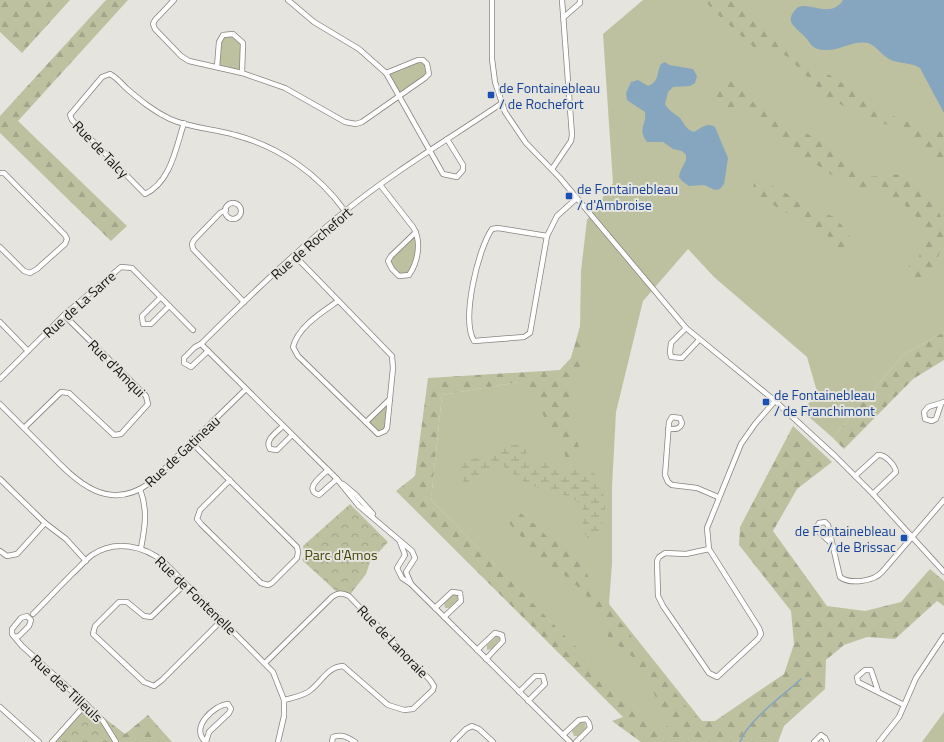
<svg xmlns="http://www.w3.org/2000/svg" width="944" height="742" viewBox="0 0 944 742" font-family="'Titillium Web',sans-serif">
	<defs>
		<pattern id="forest-firs" width="22" height="20" patternUnits="userSpaceOnUse"><rect width="22" height="20" fill="#bdc1a0"/><path d="M5 1l3.5 6h-7zM16 11l3.5 6h-7z" fill="#a1a589"/></pattern>
		<pattern id="wetland-marsh" width="20" height="14" patternUnits="userSpaceOnUse"><rect width="20" height="14" fill="#bdc1a0"/><path d="M1 5h8M5 5V1M11 12h8M15 12V8" fill="none" stroke="#a1a589"/></pattern>
		<pattern id="park-crowns" width="20" height="18" patternUnits="userSpaceOnUse"><rect width="20" height="18" fill="#bdc1a0"/><path d="M2 6a3 3 0 1 1 6 0M12 15a3 3 0 1 1 6 0" fill="none" stroke="#a1a589"/></pattern>
	</defs>
	<rect width="100%" height="100%" fill="#e6e4de"/>
	<g fill="#bdc1a0">
		<polygon points="643,0 944,0 944,332 903,355 833,438 801,410 818,395 807,357 714,277 688,249 643,301 616,412 612,487 612,563 609,604 702,721 669,742 431,500 442,395 519,382 560,370 571,358 580,327 581,271 587,220 613,183 603,34"/>
		<polygon points="228,33 243,43 242,73 217,67 219,42"/>
		<polygon points="423,60 429,74 399,95 386,73"/>
		<polygon points="416,232 418,247 409,275 399,276 388,261"/>
		<polygon points="390,399 387,428 378,434 366,422"/>
		<polygon points="453,595 457,595 458,600 449,608 445,608 444,603"/>
		<polygon points="497,636 500,639 492,649 487,650 487,645"/>
		<polygon points="944,712 944,742 922,742"/>
		<polygon points="581,722 585,723 586,728 578,736 574,736 572,731"/>
	</g>
	<g fill="url(#forest-firs)">
		<polygon points="0,0 70,0 22,53 0,32"/>
		<polygon points="106,0 128,0 18,121 127,226 111,241 0,133 0,116"/>
		<polygon points="708,0 739,0 782,45 897,118 944,133 944,160 923,151 892,127 849,109 826,96 787,56 771,52 758,51 718,15 707,3"/>
		<path d="M717 77H729L741 86 751 101 777 117 831 147 845 158 855 173C858 175 863 177 866 177 879 177 904 171 915 178 926 187 943 214 944 228 944 250 932 283 907 280L905 272 909 266 919 257 924 240 923 224 901 201 875 190 856 189 836 178 784 142C777 132 752 114 740 111 726 106 725 108 712 98L711 88Z"/>
		<polygon points="763,181 791,196 804,207 835,217 848,233 853,242 847,251 836,249 833,241 821,229 805,224 763,199 753,191 754,183"/>
		<path d="M580 327 581 362 569 399V415L581 454 574 462 567 460C563 451 560 442 555 434 545 417 538 412 538 391L519 382 442 395 431 500 648 720C655 725 659 730 668 726L648 679 634 658 609 638 585 593 562 573 542 560 509 523 508 516 510 512 516 510 537 526 548 538 566 543 580 558 595 592 606 604 688 709 702 721H715L784 674 794 644 791 611 739 545 740 527 793 426 832 462 797 489 773 531 827 606 865 611 901 602 930 569 944 581V606L937 601 895 639 867 637 844 645 826 660 825 689 784 726 778 742H641L612 721 623 717 396 491 415 476 428 378 560 370 571 358Z"/>
		<polygon points="944,332 944,360 913,379 844,449 833,438 903,355"/>
		<polygon points="86,704 125,734 148,715 172,742 52,742"/>
	</g>
	<path fill="url(#wetland-marsh)" d="M519 444H526L527 461 532 464C557 457 547 465 565 473L577 468 592 469C609 499 608 508 597 539L592 541C579 534 583 520 583 507 570 492 558 495 541 489 526 484 515 476 503 466L491 468 468 484 463 481 461 468 466 461 485 455 505 446Z"/>
	<g fill="url(#park-crowns)">
		<polygon points="350,504 388,542 370,562 366,574 349,596 338,593 302,560 305,556 303,546"/>
		<polygon points="86,704 102,721 116,742 52,742"/>
	</g>
	<g fill="#86a5bf">
		<path d="M843 0H944V113L920 68C910 62 900 64 891 60 882 56 877 46 868 43 853 40 841 50 827 50 810 50 812 43 803 35 794 26 784 21 797 8 807 0 831 20 843 0Z"/>
		<path d="M665 62 669 65 693 69 697 76 695 83 690 86 673 87 668 92 665 104C669 111 674 113 680 118 685 124 685 129 694 132 702 128 706 122 715 127L728 158 724 184 720 189 715 190 704 185 689 186 682 181 679 177 680 172 686 160V155L682 151 673 149 663 142H647C637 128 647 125 645 112L627 100 626 93 631 82 638 80 648 86C660 81 656 74 661 64Z"/>
	</g>
	<g fill="none" stroke-linecap="round" stroke-linejoin="round">
		<path stroke="#86a5bf" stroke-width="1.5" d="M740 742C749 719 783 696 801 679"/>
		<defs>
			<g id="minor">
				<polyline points="174,0 155,20 153,24 155,29 181,56 189,61 242,73 285,88 345,122 356,124 362,122 425,78 429,74 427,64 423,60 418,60 386,73"/>
				<polyline points="288,0 314,22 359,49 386,73 443,174 457,177 463,170 463,165 447,139"/>
				<polyline points="492,0 492,59 495,82 505,112 526,143 560,178 686,328 774,400 835,456 873,494 944,572"/>
				<polyline points="564,17 580,3 580,0"/>
				<polyline points="217,67 219,42 223,35 233,34 243,43 242,73"/>
				<path d="M184 123C176 147 171 182 145 194L72 120 70 115 102 77 110 74C116 77 121 83 126 88 140 100 153 111 170 119 190 128 215 129 235 135 280 147 318 174 345 211"/>
				<polyline points="552,169 571,141 572,135 562,0"/>
				<polyline points="0,173 4,173 65,235 67,239 65,244 37,269 30,273 24,271 0,247"/>
				<path d="M381 186 413 227C422 241 418 262 409 275L399 276 392 269 388 261 391 256 416 232"/>
				<circle cx="233" cy="211" r="8"/>
				<polyline points="226,210 220,213 194,240 192,244 193,249 244,302"/>
				<path d="M547 236 498 228 492 229C478 249 461 319 474 341L524 337 530 333 547 236 557 216 577 198"/>
				<path d="M294 255 392 356 393 368 387 428 385 431 378 434 298 356 293 347C298 327 321 313 338 301"/>
				<polyline points="160,298 142,316 143,324 151,324 169,306"/>
				<polyline points="0,322 28,351"/>
				<polyline points="686,328 671,343 670,352 671,357 682,358 699,340"/>
				<polyline points="201,344 337,479 359,506 412,551 415,558 406,572 411,584"/>
				<path d="M208 351 191 367 184 363V358L195 347 201 344C247 298 294 253 344 212 393 172 449 139 502 103"/>
				<polyline points="0,379 64,315 121,267 132,268 193,330"/>
				<path d="M0 404C15 419 30 434 45 449 75 480 107 515 151 482L246 389"/>
				<polyline points="941,404 936,419 932,421 925,419 924,412 928,407 944,402"/>
				<polyline points="366,422 390,399"/>
				<path d="M283 426C277 432 264 440 270 449L277 450 292 435"/>
				<polyline points="24,428 61,392 69,393 114,435 121,434 148,404 146,396 64,315"/>
				<path d="M668 429C675 429 680 430 682 423L680 418 672 417 669 422 665 475 668 482 672 485 697 488 718 497"/>
				<polyline points="192,443 297,547 298,552 297,558 272,583 268,585 261,583 201,524 197,519 200,510 230,480"/>
				<path d="M328 470C321 476 303 490 319 495L337 479"/>
				<path d="M855 476 878 455C885 454 895 465 896 472L873 494"/>
				<polyline points="0,479 45,523 17,554 7,556 0,551"/>
				<polyline points="343,484 356,495 373,514"/>
				<path d="M140 489C148 510 145 527 141 548"/>
				<polyline points="45,523 66,539 86,561"/>
				<polyline points="400,542 405,555 397,568 402,578 411,584 570,742"/>
				<path d="M831 543 819 532 817 527 819 523 825 522 828 525 840 577C851 585 874 581 882 572L944 500"/>
				<polyline points="709,549 686,554 665,553 659,557 657,561 658,596 663,606 709,673 717,677 758,639 761,634 759,628 709,549 707,528 741,444 755,424 775,401"/>
				<polyline points="185,584 151,617 144,616 127,602 119,602 95,626 93,634 144,682 154,686 162,680 222,620"/>
				<polyline points="435,608 452,592 460,593 461,601 444,617"/>
				<path d="M33 614C46 601 59 587 72 574 79 568 85 560 92 555 115 539 144 546 164 562L273 672 284 700V716L278 742"/>
				<polyline points="15,637 19,636 29,626 31,620 27,616 21,618 12,629 12,634 22,646 86,704 103,721 116,742"/>
				<polyline points="477,650 495,633 502,635 503,641 486,659"/>
				<path d="M265 663 332 597C339 592 342 593 349 596L430 680 434 686 433 690 413 709 404 710 388 705 343 666C326 667 321 684 308 692 301 696 293 698 284 700"/>
				<polyline points="878,691 871,670 865,670 857,677 858,682 904,705"/>
				<polyline points="519,692 535,676 543,676 545,684 528,701"/>
				<polyline points="0,707 39,742"/>
				<polyline points="563,735 579,720 586,719 589,723 590,728 576,742"/>
				<polyline points="52,742 86,704"/>
				<path d="M206 742 209 732 229 713 231 709 228 704C214 705 189 728 206 742"/>
				<path d="M332 742 333 737C343 734 347 737 355 742"/>
				<polyline points="453,742 466,729 472,726 479,729 493,742"/>
				<polyline points="814,742 821,735 825,738 827,742"/>
				<polyline points="879,742 899,717 916,678 944,636"/>
			</g>
		</defs>
		<use href="#minor" stroke="#86847f" stroke-width="6"/>
		<use href="#minor" stroke="#fff" stroke-width="4.5"/>
	</g>
	<g fill="#1a4fb4" stroke="#e6e4de" stroke-width="1.5">
		<rect x="487" y="91" width="8" height="8" rx="2"/>
		<rect x="565" y="192" width="8" height="8" rx="2"/>
		<rect x="762" y="398" width="8" height="8" rx="2"/>
		<rect x="900" y="534" width="8" height="8" rx="2"/>
	</g>
	<g text-anchor="middle" dominant-baseline="central" stroke-width="4" stroke-linejoin="round" paint-order="stroke">
		<g font-size="14" fill="#164399" stroke="#e6e4de" text-anchor="start">
			<text x="499" y="87">de Fontainebleau<tspan x="499" dy="16">/ de Rochefort</tspan></text>
			<text x="577" y="188">de Fontainebleau<tspan x="577" dy="16">/ d'Ambroise</tspan></text>
			<text x="774" y="394">de Fontainebleau<tspan x="774" dy="16">/ de Franchimont</tspan></text>
			<text x="896" y="530" text-anchor="end">de Fontainebleau<tspan x="896" dy="16">/ de Brissac</tspan></text>
		</g>
		<g font-size="14" fill="#121210" stroke="#e6e4de">
			<text transform="translate(101 149) rotate(46)">Rue de Talcy</text>
			<text transform="translate(311 243) rotate(-41)">Rue de Rochefort</text>
			<text transform="translate(79 304) rotate(-42)">Rue de La Sarre</text>
			<text transform="translate(117 368) rotate(45)">Rue d'Amqui</text>
			<text transform="translate(182 451) rotate(-43)">Rue de Gatineau</text>
			<text transform="translate(196 595) rotate(44)">Rue de Fontenelle</text>
			<text transform="translate(393 641) rotate(46)">Rue de Lanoraie</text>
			<text transform="translate(67 688) rotate(43)">Rue des Tilleuls</text>
		</g>
		<g font-size="14" fill="#434606" stroke="#e6e4de">
			<text x="341" y="554">Parc d'Amos</text>
		</g>
	</g>
</svg>
